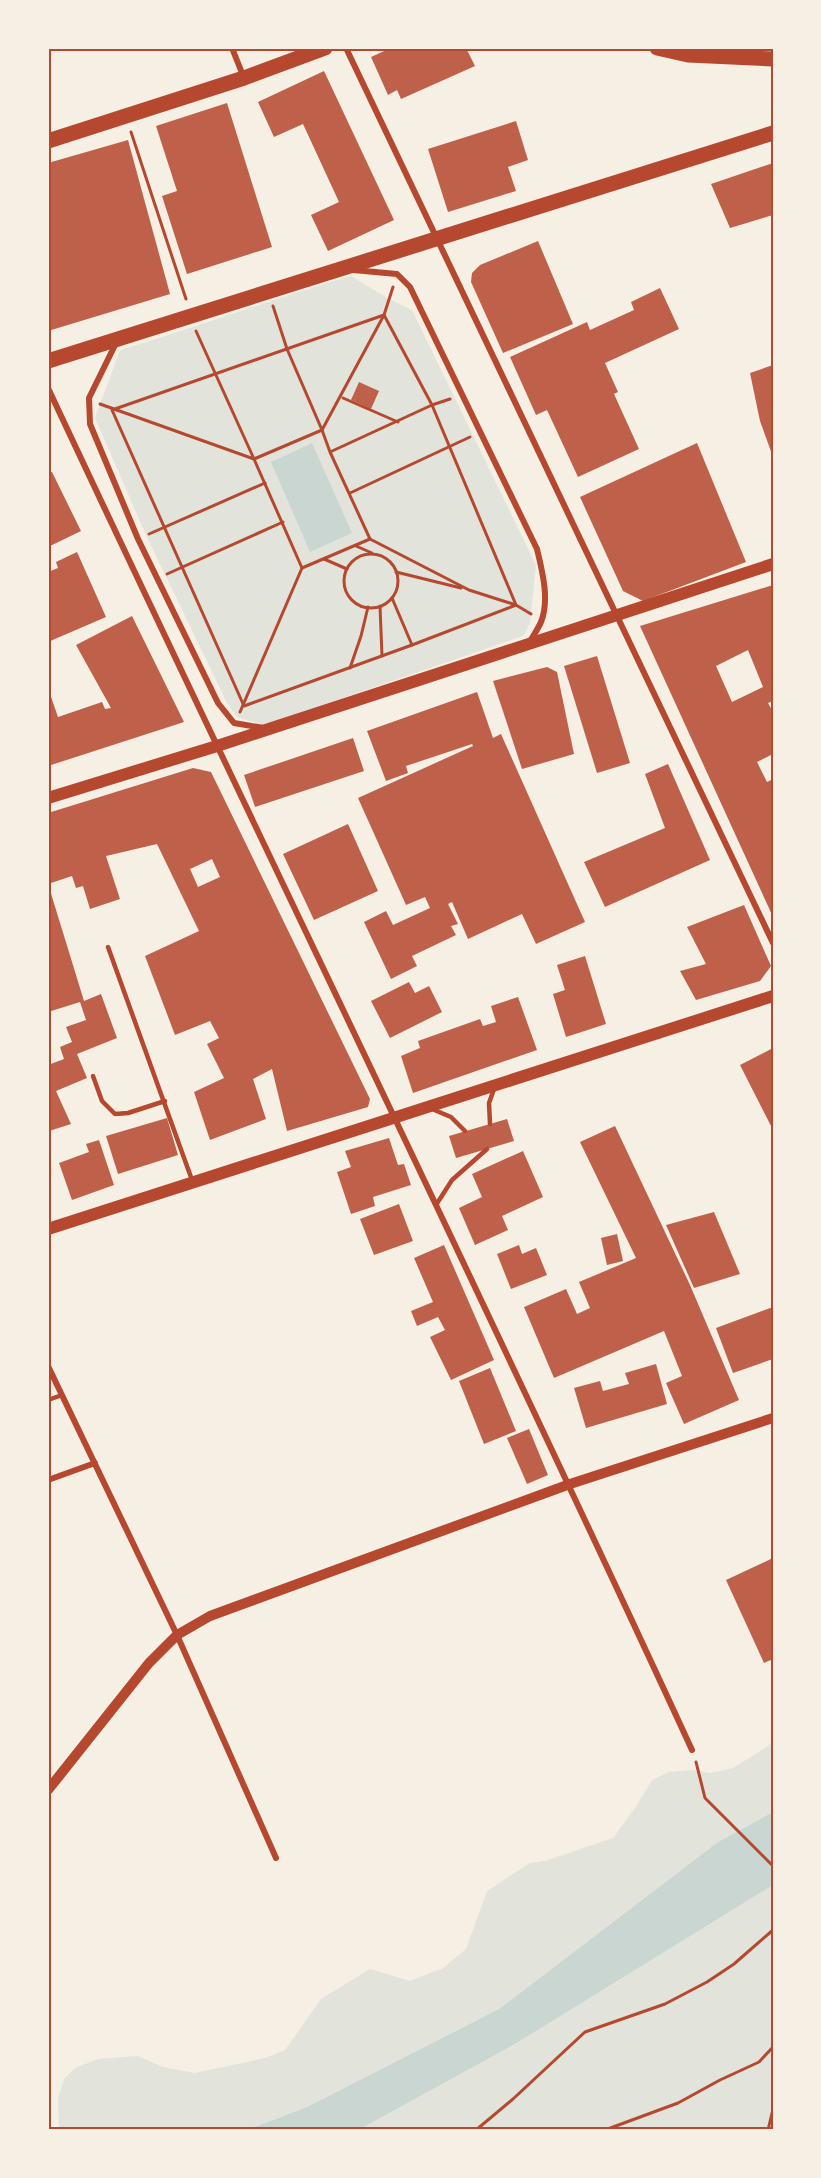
<svg xmlns="http://www.w3.org/2000/svg" width="821" height="2178" viewBox="0 0 821 2178" font-family="'Asap Condensed',sans-serif">
	<rect width="100%" height="100%" fill="#f6efe4"/>
	<g fill="#e2e4dc">
		<path d="M351 276 389 299 412 310 536 565 530 624 523 636 264 725 237 717 227 703 146 535 95 418 120 350C197 327 273 299 351 276Z"/>
		<polygon points="773,1740 773,1812 718,1842 499,2009 307,2107 247,2130 59,2130 58,2099 64,2079 75,2068 98,2059 138,2056 163,2067 195,2073 265,2058 285,2050 321,1999 370,1969 410,1981 443,1968 466,1949 487,1891 530,1863 545,1861 613,1838 635,1808 652,1780 669,1772 692,1770 710,1773 733,1768 767,1747"/>
		<polygon points="773,1885 773,2130 354,2130 515,2044"/>
	</g>
	<g fill="#c9d6d2">
		<polygon points="312,443 352,533 310,552 271,462"/>
		<polygon points="773,1812 773,1885 515,2044 358,2130 247,2130 307,2107 499,2009 718,1842"/>
	</g>
	<g fill="#bf614a" fill-rule="evenodd">
		<polygon points="391,48 466,48 475,66 401,99 397,90 388,95 371,57"/>
		<polygon points="324,71 394,220 328,251 311,215 339,202 303,124 274,137 258,102"/>
		<polygon points="227,103 272,247 187,274 162,196 177,191 156,126"/>
		<polygon points="516,121 528,160 508,167 516,191 448,212 428,149"/>
		<polygon points="128,140 170,294 48,331 48,282 51,282 48,272 48,163"/>
		<polygon points="773,163 773,215 730,228 711,184"/>
		<polygon points="538,241 573,324 503,353 471,282 472,273 480,265"/>
		<polygon points="660,288 679,329 605,363 618,392 614,394 639,449 578,477 547,410 536,415 510,357 587,322 590,330 634,310 631,302"/>
		<polygon points="773,365 773,457 760,421 750,373"/>
		<polygon points="359,382 379,391 371,409 351,400"/>
		<polygon points="697,443 746,562 643,601 623,591 580,497"/>
		<polygon points="52,472 81,531 48,547 48,473"/>
		<polygon points="77,552 106,617 48,642 48,572 58,568 56,562"/>
		<path d="M773 585V701L768 703 773 712V754L757 762 767 782 773 779V917L640 626ZM748 650 763 687 732 702 716 666Z"/>
		<polygon points="132,616 184,722 48,766 48,688 58,717 102,702 105,709 111,708 76,645"/>
		<polygon points="597,656 630,763 597,773 564,666"/>
		<polygon points="547,667 557,672 574,754 522,769 493,681"/>
		<polygon points="477,692 493,738 501,734 585,922 536,944 522,914 468,939 452,902 448,904 458,924 451,926 456,935 412,956 417,966 391,979 364,922 386,911 393,925 430,908 425,897 406,905 358,798 473,746 472,744 406,766 408,773 386,781 367,731"/>
		<polygon points="353,738 364,771 255,807 244,775"/>
		<polygon points="668,764 710,860 605,907 584,862 665,828 645,774"/>
		<path d="M193 768 211 772 370 1099 368 1107 287 1131 272 1069 253 1079 266 1119 210 1140 194 1092 224 1078 207 1044 219 1038 210 1021 175 1035 145 956 199 931 157 844 106 856 120 899 90 909 83 886 76 888 72 876 48 884V813ZM212 859 220 877 198 887 190 869Z"/>
		<polygon points="348,824 378,891 314,920 283,854"/>
		<polygon points="49,887 84,1001 101,994 117,1038 77,1054 87,1078 56,1091 71,1124 49,1131 48,1065 64,1059 60,1047 72,1042 66,1027 86,1020 80,1002 48,1012"/>
		<polygon points="744,905 771,966 760,981 696,1000 680,971 706,964 687,927"/>
		<polygon points="585,956 606,1024 566,1037 553,994 565,990 557,965"/>
		<polygon points="409,982 415,993 429,986 442,1012 390,1038 371,1001"/>
		<polygon points="518,997 537,1050 413,1093 401,1056 420,1048 418,1041 480,1019 483,1026 496,1022 491,1006"/>
		<polygon points="773,1048 773,1130 740,1065"/>
		<polygon points="167,1118 178,1155 118,1174 106,1136"/>
		<polygon points="507,1119 514,1141 456,1158 449,1136"/>
		<polygon points="615,1126 690,1285 739,1400 684,1424 666,1383 682,1376 664,1331 554,1378 524,1307 566,1289 577,1314 590,1308 579,1282 636,1258 580,1142"/>
		<polygon points="389,1138 398,1165 404,1164 411,1185 373,1197 375,1206 351,1214 337,1172 351,1167 345,1151"/>
		<polygon points="99,1140 114,1185 72,1200 59,1163 89,1152 86,1144"/>
		<polygon points="523,1151 543,1197 502,1216 508,1230 475,1245 459,1208 482,1197 472,1174"/>
		<polygon points="399,1204 413,1241 374,1255 360,1219"/>
		<polygon points="714,1212 740,1274 694,1288 666,1225"/>
		<polygon points="617,1234 623,1261 607,1265 601,1238"/>
		<polygon points="444,1245 494,1360 451,1380 430,1337 445,1330 438,1317 417,1326 411,1311 433,1302 414,1258"/>
		<polygon points="519,1245 522,1254 536,1248 547,1275 511,1289 497,1254"/>
		<polygon points="773,1307 773,1359 733,1373 716,1328"/>
		<polygon points="656,1364 667,1404 586,1428 574,1388 600,1381 603,1391 629,1384 625,1373"/>
		<polygon points="490,1368 516,1431 484,1444 459,1381"/>
		<polygon points="529,1429 548,1475 527,1484 507,1438"/>
		<polygon points="773,1558 773,1659 764,1663 726,1580"/>
	</g>
	<g fill="none" stroke-linecap="round" stroke-linejoin="round">
		<g stroke="#b5482f" stroke-width="3">
			<polyline points="131,132 186,299"/>
			<polyline points="273,306 287,349 322,430"/>
			<polygon points="384,315 432,405 516,605 412,645 244,706 112,410"/>
			<polyline points="196,331 254,459"/>
			<polyline points="343,398 398,422"/>
			<polyline points="100,404 254,459"/>
			<polyline points="322,430 384,315 393,287"/>
			<polyline points="330,452 322,430 254,459 302,568 370,539 330,452 432,405 450,399"/>
			<polyline points="350,493 470,437"/>
			<polyline points="149,534 265,483"/>
			<polyline points="370,539 469,590 516,605 531,614"/>
			<polyline points="356,546 372,553"/>
			<circle cx="371" cy="581" r="27"/>
			<polyline points="324,559 347,569"/>
			<polyline points="396,572 461,588"/>
			<polyline points="167,574 283,522"/>
			<polyline points="392,598 412,645"/>
			<polyline points="380,606 382,656"/>
			<polyline points="350,668 361,636 368,607"/>
			<polyline points="240,712 302,568"/>
			<polyline points="696,1762 705,1798 773,1866"/>
			<polyline points="476,2130 513,2099 585,2032 665,2004 707,1982 734,1964 773,1930"/>
			<polyline points="605,2130 678,2103 720,2080 759,2062 773,2047"/>
			<polyline points="768,2130 773,2109"/>
		</g>
		<g stroke="#b5482f" stroke-width="4.5">
			<polyline points="108,947 192,1180"/>
			<polyline points="93,1076 102,1101 115,1114 128,1113 165,1101"/>
			<polyline points="432,1109 451,1117 465,1131"/>
			<polyline points="490,1124 489,1103 494,1089"/>
			<polyline points="436,1205 452,1180 487,1149"/>
			<polyline points="48,1400 62,1395"/>
		</g>
		<g stroke="#b5482f" stroke-width="6">
			<polyline points="232,48 244,78"/>
			<polyline points="346,48 773,943"/>
			<path d="M353 270 397 274 410 287 537 549C542 570 550 600 541 622 538 629 533 636 529 643"/>
			<polyline points="117,341 89,398 90,424 138,539 218,703 234,723 264,728"/>
			<path d="M48 388C261 843 482 1294 692 1750"/>
			<polyline points="48,1366 177,1635 276,1858"/>
			<polyline points="48,1480 95,1463"/>
		</g>
		<polyline stroke="#b5482f" stroke-width="10" points="48,1790 149,1663 177,1635 210,1616 570,1484 773,1418"/>
		<g stroke="#b5482f" stroke-width="12">
			<polyline points="48,798 217,746 773,564"/>
			<polyline points="48,1229 773,996"/>
		</g>
		<g stroke="#b5482f" stroke-width="15">
			<polyline points="657,48 688,55 773,59"/>
			<polyline points="48,141 244,78 325,48"/>
			<polyline points="48,361 773,133"/>
		</g>
	</g>
	<rect width="821" height="2178" fill="none" stroke="#f6efe4" stroke-width="99"/>
	<rect x="50" y="50" width="722" height="2078" fill="none" stroke="#b5482f" stroke-width="2"/>
</svg>
